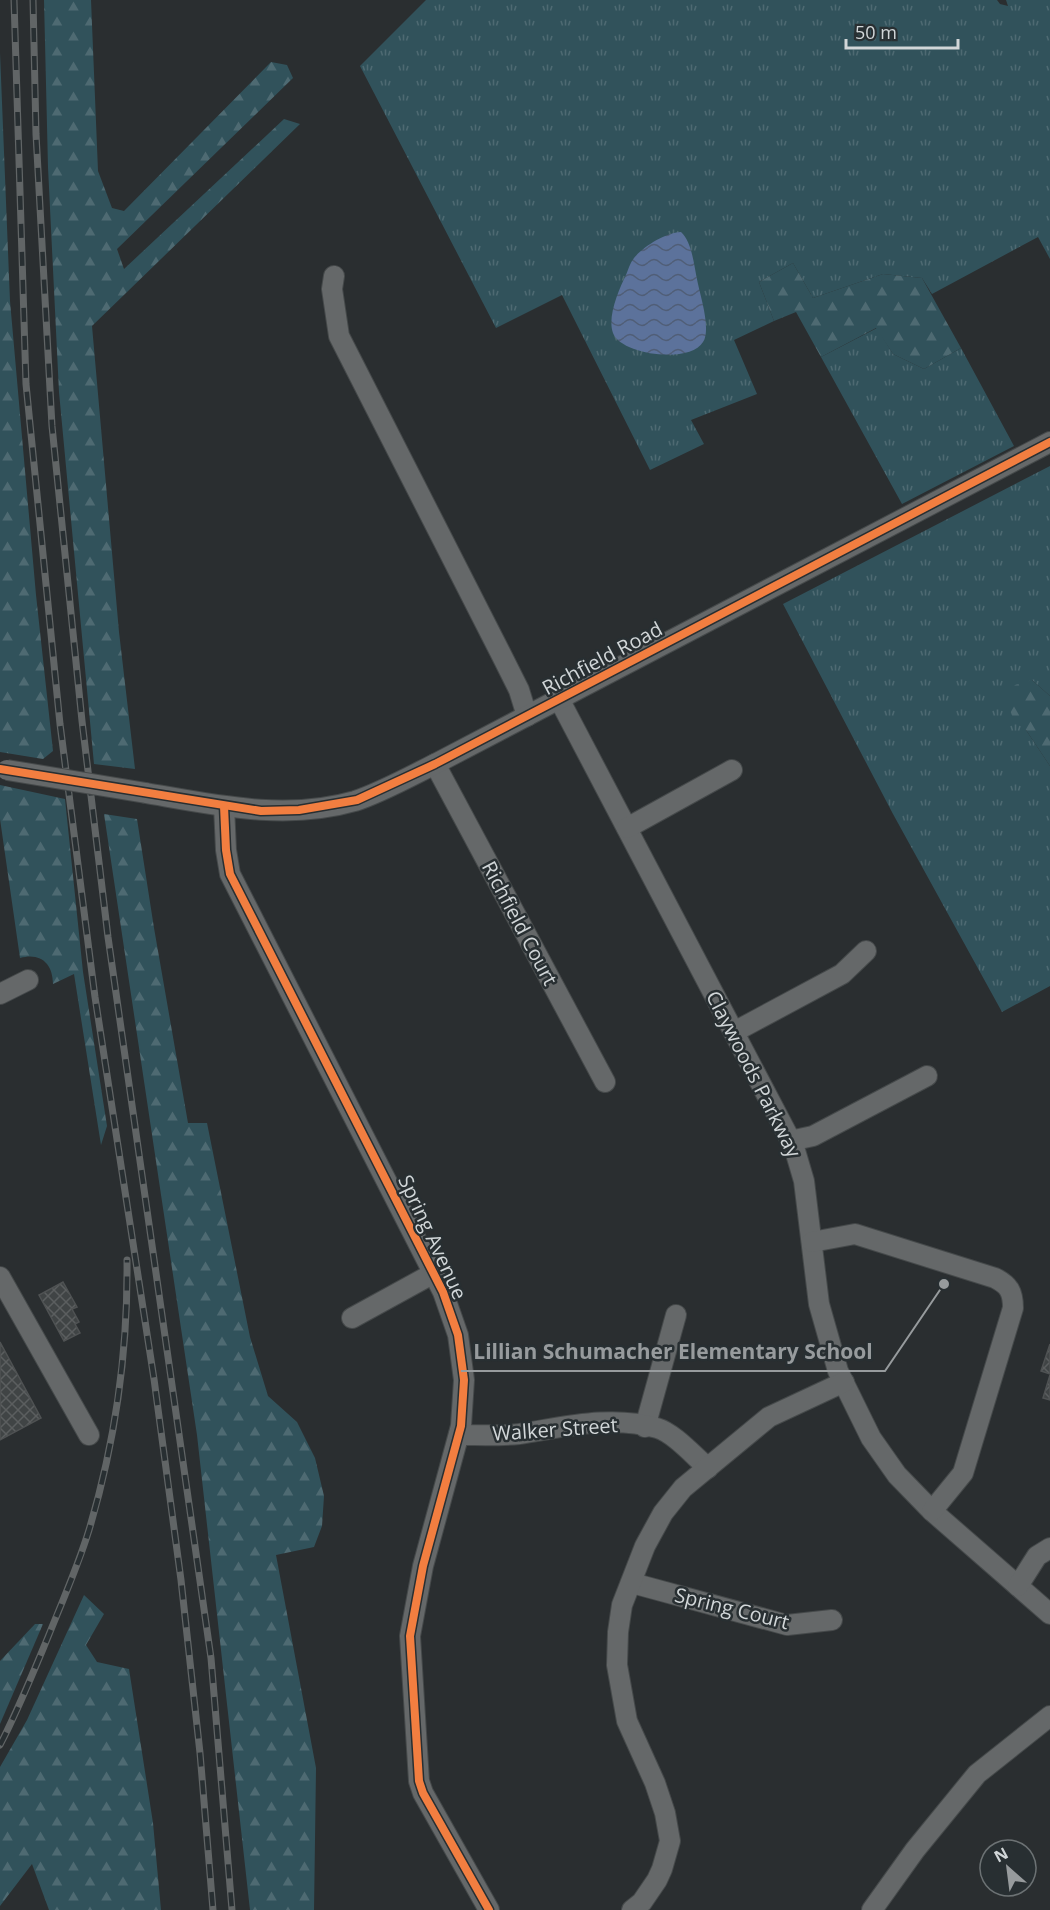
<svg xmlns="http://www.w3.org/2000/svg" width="1050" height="1910" viewBox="0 0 1050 1910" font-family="'Open Sans',sans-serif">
	<defs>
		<pattern id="grass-tufts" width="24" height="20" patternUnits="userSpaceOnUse" patternTransform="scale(1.5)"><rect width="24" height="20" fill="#31525b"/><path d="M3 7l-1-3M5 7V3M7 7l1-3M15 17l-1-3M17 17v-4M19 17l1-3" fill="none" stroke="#4e6a72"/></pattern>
		<pattern id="forest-firs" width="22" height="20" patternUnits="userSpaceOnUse" patternTransform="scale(1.5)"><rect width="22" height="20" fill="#31525b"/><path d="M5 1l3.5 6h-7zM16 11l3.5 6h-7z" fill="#4e6a72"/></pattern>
		<pattern id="water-waves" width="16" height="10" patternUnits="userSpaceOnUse" patternTransform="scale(1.5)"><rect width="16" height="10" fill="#5c729b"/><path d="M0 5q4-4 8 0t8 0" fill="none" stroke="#505e77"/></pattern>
		<pattern id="building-cross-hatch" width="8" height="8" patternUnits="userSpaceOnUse" patternTransform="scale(1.5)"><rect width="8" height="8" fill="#404445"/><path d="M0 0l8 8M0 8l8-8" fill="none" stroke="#5b5e5f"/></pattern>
	</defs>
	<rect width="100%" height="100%" fill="#2a2e30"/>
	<g fill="url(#grass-tufts)">
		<polygon points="426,0 997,0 1000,4 1008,6 1006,0 1050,0 1050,259 1038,237 932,294 922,278 883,274 813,298 793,263 759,282 774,321 734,340 757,394 691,420 704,444 650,470 562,295 496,328 360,66"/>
		<polygon points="877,328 893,354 924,369 961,348 1014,446 902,504 821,357"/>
		<polygon points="1050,466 1050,696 1032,680 1026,730 1050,766 1050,986 1002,1012 893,814 783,604"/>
	</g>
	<g fill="url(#forest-firs)">
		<polygon points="44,0 91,0 98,171 112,208 124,211 271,62 287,65 293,78 117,249 124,269 284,119 300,124 92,326 119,632 135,769 94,764 59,392 48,167"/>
		<polygon points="0,53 10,301 36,595 53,751 43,759 0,752"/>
		<polygon points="793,263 813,298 883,274 922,278 961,348 924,369 893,354 876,328 821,357 796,312 774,321 759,282"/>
		<polygon points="1032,680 1050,696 1050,766 1026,730 1013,718 1005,697 1015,685"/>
		<path d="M0 785 65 799 83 972 107 1126 101 1145 74 974 53 984C53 964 41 952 20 958L0 819Z"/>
		<polygon points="104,814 137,819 154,928 188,1123 207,1123 250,1337 268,1396 297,1422 315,1458 324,1496 322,1526 314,1547 276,1555 316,1768 314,1910 250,1910 197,1435"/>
		<polygon points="84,1595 104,1614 86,1645 97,1662 129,1669 153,1823 161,1910 49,1910 32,1864 0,1906 0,1767 27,1720"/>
		<polygon points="35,1624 43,1624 0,1724 0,1661"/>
	</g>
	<path fill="url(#water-waves)" d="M681 232C693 243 694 268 698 284 701 298 711 330 703 342 690 364 621 355 613 333 607 317 619 289 626 275 628 270 630 263 634 258 644 246 665 233 681 232Z"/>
	<g fill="url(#building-cross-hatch)" stroke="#4f5253" stroke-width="1.5">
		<polygon points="63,1282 77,1307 72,1309 79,1322 75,1324 80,1333 64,1341 39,1295"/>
		<polygon points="0,1342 41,1418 0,1440"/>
		<polygon points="1050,1344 1050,1374 1041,1371"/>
		<polygon points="1050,1375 1050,1400 1043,1398"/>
	</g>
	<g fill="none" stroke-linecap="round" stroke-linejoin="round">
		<defs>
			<g id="minor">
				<polyline points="334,276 332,289 339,336 504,660 519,690 527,716"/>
				<polyline points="559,699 794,1147 804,1181 819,1304 838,1371 871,1438 897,1475 932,1511 1050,1614"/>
				<polyline points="435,764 605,1082"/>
				<path d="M146 793C215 805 286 821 355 801 380 793 411 776 435 764L1050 442"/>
				<polyline points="224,806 226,850 230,874 443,1292 458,1335 464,1380 461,1426 423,1566 410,1636 419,1781 423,1793 489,1910"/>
				<polyline points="627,828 732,770"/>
				<polyline points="0,994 28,980"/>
				<polyline points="734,1032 842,974 866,951"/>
				<polyline points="790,1141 813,1136 927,1076"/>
				<path d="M812 1242 855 1234 995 1278C1009 1285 1013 1292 1013 1308L963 1473 932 1511"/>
				<polyline points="0,1277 89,1435"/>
				<polyline points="352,1318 434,1273"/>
				<polyline points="645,1427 676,1315"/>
				<path d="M459 1435C479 1435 500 1436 519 1434 565 1427 611 1415 657 1428 674 1433 694 1456 708 1468"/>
				<polyline points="632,1583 787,1625 832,1620"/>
				<polyline points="1018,1586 1037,1556 1050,1548"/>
				<polyline points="632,1910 642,1902 657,1880 662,1869 670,1841 665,1813 655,1783 627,1721 617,1665 618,1632 622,1605 645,1546 663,1513 683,1488 769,1417 844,1382"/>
				<polyline points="872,1910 915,1850 977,1774 1050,1716"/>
			</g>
		</defs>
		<use href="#minor" stroke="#45494a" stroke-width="22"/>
		<use href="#minor" stroke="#656869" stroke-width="20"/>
		<defs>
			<g id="rail">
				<polyline points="14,0 26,384 60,724 95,997 154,1379 181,1580 200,1753 213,1910"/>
				<polyline points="33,0 36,134 52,426 82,721 108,937 211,1658 232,1910"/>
				<path d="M0 1745C18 1710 33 1673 48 1637 62 1602 78 1566 89 1530 115 1443 128 1350 127 1260"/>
			</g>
		</defs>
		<use href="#rail" stroke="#616566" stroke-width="7"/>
		<use href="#rail" stroke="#282f32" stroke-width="4.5" stroke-dasharray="14" stroke-linecap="butt"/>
		<defs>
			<polyline id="minor-bridge" points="7,770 146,793"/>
		</defs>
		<use href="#minor-bridge" stroke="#45494a" stroke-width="22" stroke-linecap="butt"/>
		<use href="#minor-bridge" stroke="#656869" stroke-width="20"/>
		<defs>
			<g id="cycleway">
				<polyline points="0,769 261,811 299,810 357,800 435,764 1050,442"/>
				<polyline points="224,806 226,850 230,874 443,1292 458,1335 464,1380 461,1426 423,1566 410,1636 419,1781 423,1793 489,1910"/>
			</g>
		</defs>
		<use href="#cycleway" stroke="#282f32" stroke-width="11"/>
		<use href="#cycleway" stroke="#f27e40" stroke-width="8"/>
	</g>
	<g text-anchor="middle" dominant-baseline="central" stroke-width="5" stroke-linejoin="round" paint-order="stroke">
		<g font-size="20" fill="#d1d6d8" stroke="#282f32">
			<text transform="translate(602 658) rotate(-28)">Richfield Road</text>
			<text transform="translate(520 923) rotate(62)">Richfield Court</text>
			<text transform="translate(754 1074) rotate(63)">Claywoods Parkway</text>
			<text transform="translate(433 1237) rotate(65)">Spring Avenue</text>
			<text transform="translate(555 1429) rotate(-4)">Walker Street</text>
			<text transform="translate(732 1608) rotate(14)">Spring Court</text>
		</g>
	</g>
	<path fill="none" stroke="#979b9d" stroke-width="2" d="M944 1284L885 1371H461"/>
	<circle fill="#979b9d" stroke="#282f32" stroke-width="2" cx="944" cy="1284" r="6"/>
	<g font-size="21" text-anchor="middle" font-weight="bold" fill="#979b9d" stroke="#282f32" stroke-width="5" stroke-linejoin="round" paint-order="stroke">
		<text x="673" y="1359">Lillian Schumacher Elementary School</text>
	</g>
	<g transform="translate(1008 1868) rotate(332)"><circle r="28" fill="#282f32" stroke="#6c7274" stroke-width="1.5"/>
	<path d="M0-4.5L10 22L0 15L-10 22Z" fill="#979b9d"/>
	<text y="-9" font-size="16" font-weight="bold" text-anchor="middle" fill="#d1d6d8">N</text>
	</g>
	<path d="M846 39v9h112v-9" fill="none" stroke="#d1d6d8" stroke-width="3"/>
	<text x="855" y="39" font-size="18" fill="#d1d6d8" stroke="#282f32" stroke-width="4.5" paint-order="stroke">50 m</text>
</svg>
